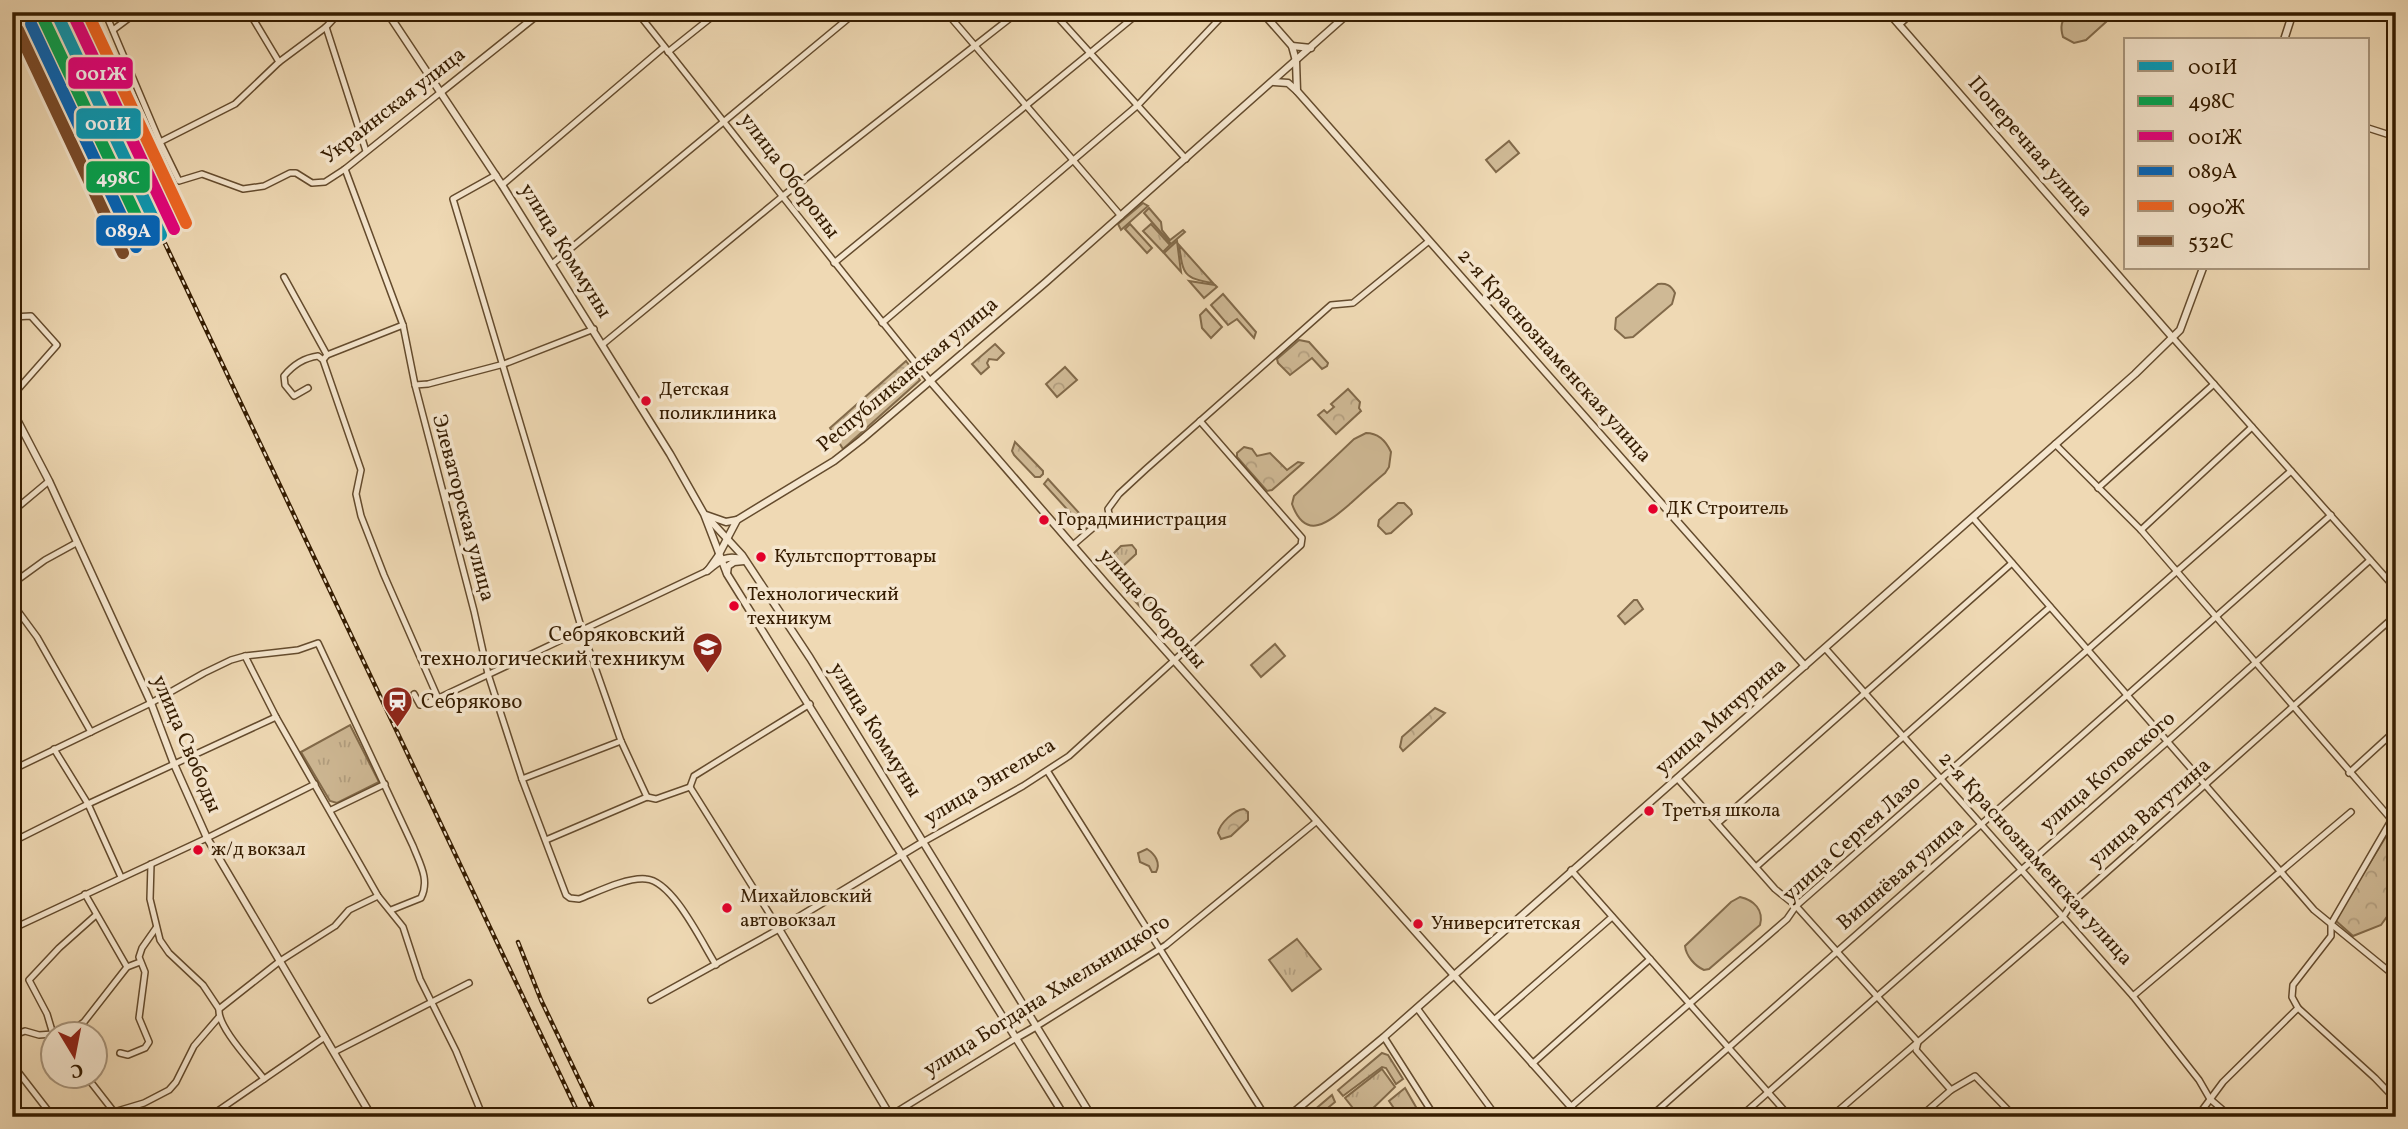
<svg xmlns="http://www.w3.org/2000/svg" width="2408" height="1129" viewBox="0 0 2408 1129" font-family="Vollkorn,serif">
	<defs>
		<pattern id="grass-tufts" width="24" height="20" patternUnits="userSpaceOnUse" patternTransform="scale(1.75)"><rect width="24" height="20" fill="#cfb995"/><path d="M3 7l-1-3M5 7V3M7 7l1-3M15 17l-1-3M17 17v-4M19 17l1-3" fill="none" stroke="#b29e7f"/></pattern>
		<pattern id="forest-crowns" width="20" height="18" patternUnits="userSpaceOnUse" patternTransform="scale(1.75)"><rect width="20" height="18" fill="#cfb995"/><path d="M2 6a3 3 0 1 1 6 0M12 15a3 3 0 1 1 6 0" fill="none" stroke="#b29e7f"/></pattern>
	</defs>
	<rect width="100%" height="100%" fill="#efd9b4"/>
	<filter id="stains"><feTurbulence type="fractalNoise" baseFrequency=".00286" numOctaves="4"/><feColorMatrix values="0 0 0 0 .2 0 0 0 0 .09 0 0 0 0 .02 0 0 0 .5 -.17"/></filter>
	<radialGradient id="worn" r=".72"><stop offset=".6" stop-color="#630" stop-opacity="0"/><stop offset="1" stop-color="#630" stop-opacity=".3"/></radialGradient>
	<g fill="url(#grass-tufts)" stroke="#826a4a" stroke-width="2">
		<polygon points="1143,203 1148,206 1121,230 1118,224"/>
		<polygon points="1149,208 1161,222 1162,230 1170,240 1183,230 1185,232 1171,244 1144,213"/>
		<polygon points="1130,224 1152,248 1147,253 1125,229"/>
		<polygon points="1151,224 1170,245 1163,252 1143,231"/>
		<polygon points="1177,241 1181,272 1164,253"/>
		<path d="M1179 245 1213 283C1183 278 1183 274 1179 245Z"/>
		<polygon points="1189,281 1215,285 1217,287 1204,298"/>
		<polygon points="1223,294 1256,332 1254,338 1237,319 1228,325 1211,305"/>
		<polygon points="1206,309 1222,327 1211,338 1202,328 1200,315"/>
		<polygon points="995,344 1004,353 997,360 989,359 987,363 989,367 981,374 972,364"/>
		<polygon points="1132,545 1136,550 1136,554 1123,566 1113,554 1121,546"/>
		<polygon points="1133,581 1153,605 1149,608 1142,609 1124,589"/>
		<polygon points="350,725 379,782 337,803 330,801 301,752"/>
		<polygon points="1297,939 1321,969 1292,991 1269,960"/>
		<polygon points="1382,1053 1388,1055 1403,1079 1396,1084 1386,1068 1382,1067 1343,1096 1338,1090"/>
		<polygon points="1382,1069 1395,1087 1364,1117 1360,1117 1345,1098"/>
		<polygon points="1405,1088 1416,1107 1404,1117 1400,1117 1389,1101"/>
		<polygon points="1332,1095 1335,1102 1317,1117 1306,1117"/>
	</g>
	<g fill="url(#forest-crowns)" stroke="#826a4a" stroke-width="2">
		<polygon points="1299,340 1309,342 1328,363 1327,366 1322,369 1312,358 1290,375 1278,363 1277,359"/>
		<polygon points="906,361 920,380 843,449 830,428"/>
		<polygon points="1065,367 1077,380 1057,397 1046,384"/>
		<polygon points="1348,389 1360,402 1359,408 1361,411 1336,434 1318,415 1324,410 1327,413 1334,407 1331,404"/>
		<polygon points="1015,442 1043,471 1043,474 1040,477 1035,477 1014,455 1012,451"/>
		<polygon points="1244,447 1252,449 1257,456 1270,453 1287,470 1298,462 1303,463 1272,490 1267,491 1237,457 1237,453"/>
		<polygon points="1048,479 1090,525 1090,526 1085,529 1044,484"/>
		<polygon points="1435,708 1445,713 1403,751 1400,747 1402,737"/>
		<path d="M1244 809 1248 812V820L1231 836 1221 839 1218 833C1220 823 1234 810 1244 809Z"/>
		<polygon points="2396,820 2396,927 2386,918 2381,925 2353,936 2335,920"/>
		<path d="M1147 849C1155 854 1161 863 1156 872H1152L1149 866 1140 862 1138 853Z"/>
	</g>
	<g fill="#cfb995" stroke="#826a4a" stroke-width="2">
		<path d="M2069 12H2117L2086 40 2074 43 2063 37C2060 27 2061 20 2069 12Z"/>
		<polygon points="1509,141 1519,153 1496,172 1486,160"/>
		<path d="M1658 284C1666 283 1671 285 1675 293L1672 304 1633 337 1625 338 1615 329 1616 318Z"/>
		<path d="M1366 433C1378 433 1386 441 1391 452L1389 467 1385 473C1373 483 1362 493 1351 503 1330 521 1306 543 1292 504L1294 496 1354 439Z"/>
		<polygon points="1398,503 1404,503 1411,510 1412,514 1391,533 1386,534 1378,526 1379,520"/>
		<polygon points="1634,600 1637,600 1643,609 1625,624 1618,616"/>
		<polygon points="1275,644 1285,656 1261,677 1251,665"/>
		<path d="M1740 897C1754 900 1764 910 1760 925L1709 969 1704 970C1695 966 1686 956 1685 946L1731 902Z"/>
	</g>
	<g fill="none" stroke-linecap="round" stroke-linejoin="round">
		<defs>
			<g id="minor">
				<polyline points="105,12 160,142 179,181 202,174 243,189 264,186 290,173 296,173 312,183 325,182 345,169 441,92"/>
				<polyline points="249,12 279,62"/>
				<path d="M637 12C735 135 831 260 931 382"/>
				<polyline points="946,12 1121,216"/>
				<polyline points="1053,12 1186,159"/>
				<polyline points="1899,25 1913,12"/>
				<polyline points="326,27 366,151"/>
				<polyline points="113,30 137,12"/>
				<polyline points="668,52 718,12"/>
				<polyline points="2368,128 2396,137"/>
				<polyline points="160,142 235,104 279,62 326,27 340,12"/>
				<path d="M345 169 403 325 415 385 474 611 488 674 522 779 566 895 570 898 579 899C597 892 627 877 646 879 673 881 702 943 716 965"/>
				<polyline points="496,175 453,199 582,630 621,741 647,797"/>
				<polyline points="502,185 664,47"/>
				<polyline points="834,263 1140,12"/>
				<polyline points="552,264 856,12"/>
				<polyline points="284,277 327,355 323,360"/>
				<polyline points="12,317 31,316 57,345 12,396"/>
				<polyline points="882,323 1138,105 1226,12"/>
				<polyline points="2173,338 2396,589"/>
				<polyline points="603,344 783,196 1018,12"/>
				<polyline points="327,355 403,325"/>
				<polyline points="415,385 428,384 504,364 594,329"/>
				<path d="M308 388 294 396 285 385 284 376C293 365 303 358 318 356L323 360 361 470 356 494 361 516 384 575 438 698"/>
				<polyline points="2055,444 2141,530 2391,819"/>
				<polyline points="2098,488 2214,384"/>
				<polyline points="12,512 49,481"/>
				<polyline points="1973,518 2314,910 2396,977"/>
				<polyline points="2141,530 2252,427"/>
				<polyline points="1073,545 1109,514 1108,509 1119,494 1146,469 1331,305 1353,303 1429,241"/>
				<polyline points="12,584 45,560 76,543"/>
				<polyline points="12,603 37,637 91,732"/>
				<polyline points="1825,648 2133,996 2199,1080 2210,1099 2231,1117"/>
				<polyline points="245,656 276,717 378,896 403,927 420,979 456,1051 483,1117"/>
				<polyline points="414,694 420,705 428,703 707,571 719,554"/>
				<polyline points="54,749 88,804 121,877"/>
				<path d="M12 770 151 703 204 673 231 660 245 656 298 650 318 643 413 846C420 864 430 880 421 898L391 910"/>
				<polyline points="1048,772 1266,1117"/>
				<polyline points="2349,773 2396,730"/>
				<polyline points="1677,778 1775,889 1796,906 1918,1042 1916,1050 1951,1090 1975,1076 2009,1111"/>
				<polyline points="522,779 621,741"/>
				<polyline points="690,787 694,776 810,704"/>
				<polyline points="331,810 385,784"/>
				<polyline points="1718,823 2012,563"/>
				<polyline points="546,840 647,797 656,799 690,787"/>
				<polyline points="12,842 88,804 276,717"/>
				<polyline points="923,842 1023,786 1069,756 1301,545 1302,538 1200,421"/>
				<path d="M151 864 150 899 160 940 169 953 203 985 219 1009C217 1027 253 1064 264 1079"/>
				<polyline points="1756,867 2050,607"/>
				<polyline points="1571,870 1790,1117"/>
				<polyline points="85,894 127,967"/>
				<polyline points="12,929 207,838 315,784"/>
				<polyline points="2133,996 2351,812"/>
				<polyline points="651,1000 779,929 690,787"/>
				<polyline points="1417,1008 1497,1117"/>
				<polyline points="2298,1008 2375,1078 2396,1100"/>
				<polyline points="219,1009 280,961 335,926 349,910 378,896"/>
				<polyline points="1494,1020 1612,917"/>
				<polyline points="1037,1026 1166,945 1317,821"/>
				<polyline points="53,1034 47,1014 29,980 59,948 96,915"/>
				<polyline points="68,1034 84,1022 127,967 140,962"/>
				<polyline points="12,1036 25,1031 39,1035 53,1034"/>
				<polyline points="1384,1037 1435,1117"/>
				<polyline points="334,1052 469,983"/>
				<polyline points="120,1053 128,1055 145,1048 149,1042 139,1018 145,972 139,957 142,948 156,928"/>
				<polyline points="12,1064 53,1117"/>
				<polyline points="1532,1064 1650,959"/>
				<polyline points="86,1076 118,1117"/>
				<polyline points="114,1112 144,1103 169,1090 176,1082 194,1046 219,1017"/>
				<polyline points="890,1116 1016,1038"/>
				<polyline points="209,1117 325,1037"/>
				<polyline points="1559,1117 1787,919 1796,906 2291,471"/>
				<polyline points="1650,1117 2331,515"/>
				<polyline points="1740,1117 2167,742 2370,560"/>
				<polyline points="1831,1117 2063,917 2072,903 2396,615"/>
				<polyline points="1920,1117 1951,1090"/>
				<polyline points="2197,1117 2223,1082 2298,1008 2292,997 2293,985 2331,936 2331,924 2396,812"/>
			</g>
			<g id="tertiary">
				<polyline points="387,12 502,185 670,454 704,514 727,574 1065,1117"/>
				<polyline points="1262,12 1292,46 1296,61 1297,91 1805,666"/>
				<polyline points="1888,12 2173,338"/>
				<polyline points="2284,40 2293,12"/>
				<polyline points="1292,46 1311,48"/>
				<polyline points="1274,82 1288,83 1297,91"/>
				<polyline points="441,92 541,12"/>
				<polyline points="931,382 1108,586 1580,1117"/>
				<polyline points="12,410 49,481 151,703 174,764 207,838 372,1117"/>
				<polyline points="706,515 726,522 737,520"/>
				<polyline points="708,518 742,555 810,658 1092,1117"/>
				<polyline points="719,554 737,520 834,461 861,440 1046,282 1350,12"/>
				<path d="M707 571C720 560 727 554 744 560"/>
				<polyline points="727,573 728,566 734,562 744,561"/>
				<polyline points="1016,1038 1037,1026"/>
				<polyline points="891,1117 779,929 923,842"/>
				<polyline points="1288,1117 1384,1037 2135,374 2180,330 2203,268"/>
			</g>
		</defs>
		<use href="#minor" stroke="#644b2d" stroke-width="8"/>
		<use href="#tertiary" stroke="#644b2d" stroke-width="9"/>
		<use href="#minor" stroke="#f5e6ce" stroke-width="5"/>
		<use href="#tertiary" stroke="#f5e6ce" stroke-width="6"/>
		<defs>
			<g id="rail">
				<polyline points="161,235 580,1117"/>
				<polyline points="518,942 541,1000 597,1117"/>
			</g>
		</defs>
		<use href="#rail" stroke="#351c00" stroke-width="4.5"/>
		<use href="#rail" stroke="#f5e6ce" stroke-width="2" stroke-dasharray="5" stroke-linecap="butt"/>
		<defs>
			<polyline id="rail-1" points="56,12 161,235"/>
			<polyline id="rail-2" points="43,18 148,241"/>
			<polyline id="rail-3" points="72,12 174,229"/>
			<polyline id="rail-4" points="31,24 136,247"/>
			<polyline id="rail-5" points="87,12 186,223"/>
			<polyline id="rail-6" points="18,30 123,253"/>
		</defs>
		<use href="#rail-1" stroke="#f5e6ce" stroke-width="18"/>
		<use href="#rail-2" stroke="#f5e6ce" stroke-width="18"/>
		<use href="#rail-3" stroke="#f5e6ce" stroke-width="18"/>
		<use href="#rail-4" stroke="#f5e6ce" stroke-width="18"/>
		<use href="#rail-5" stroke="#f5e6ce" stroke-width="18"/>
		<use href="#rail-6" stroke="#f5e6ce" stroke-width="18"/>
		<use href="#rail-1" stroke="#059bb9" stroke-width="12"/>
		<use href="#rail-2" stroke="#00a651" stroke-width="12"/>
		<use href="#rail-3" stroke="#e5007d" stroke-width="12"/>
		<use href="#rail-4" stroke="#0065bd" stroke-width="12"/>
		<use href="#rail-5" stroke="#f26522" stroke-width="12"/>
		<use href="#rail-6" stroke="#7a4b2a" stroke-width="12"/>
	</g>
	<defs>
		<symbol id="university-pin" viewBox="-11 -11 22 30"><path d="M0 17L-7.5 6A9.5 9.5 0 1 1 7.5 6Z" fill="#8f2418" stroke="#f5e6ce"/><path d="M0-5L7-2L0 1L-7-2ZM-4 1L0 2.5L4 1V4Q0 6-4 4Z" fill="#fff"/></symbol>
		<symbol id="station-pin" viewBox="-11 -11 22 30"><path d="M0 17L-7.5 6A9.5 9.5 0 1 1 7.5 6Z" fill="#8f2418" stroke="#f5e6ce"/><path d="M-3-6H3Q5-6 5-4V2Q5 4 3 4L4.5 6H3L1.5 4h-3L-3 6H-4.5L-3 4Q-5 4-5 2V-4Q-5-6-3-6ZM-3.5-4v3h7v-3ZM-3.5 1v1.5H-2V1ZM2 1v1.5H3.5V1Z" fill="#fff"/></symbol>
	</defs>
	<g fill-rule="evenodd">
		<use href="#university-pin" x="690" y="630" width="35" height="47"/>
		<use href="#station-pin" x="380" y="684" width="35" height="47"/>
	</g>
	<g fill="#e4002b" stroke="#f5e6ce" stroke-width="2.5">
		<circle cx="646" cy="401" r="6"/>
		<circle cx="1653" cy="509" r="6"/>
		<circle cx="1044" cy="520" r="6"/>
		<circle cx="761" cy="557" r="6"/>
		<circle cx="734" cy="606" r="6"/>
		<circle cx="1649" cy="811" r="6"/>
		<circle cx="198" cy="850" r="6"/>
		<circle cx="727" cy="908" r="6"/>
		<circle cx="1418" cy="924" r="6"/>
	</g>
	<g text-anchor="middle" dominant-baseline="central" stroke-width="7" stroke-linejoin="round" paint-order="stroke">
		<g font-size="19" fill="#351c00" stroke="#f5e6ce" text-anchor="start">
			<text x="659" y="390">Детская<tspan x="659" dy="24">поликлиника</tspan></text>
			<text x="1666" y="509">ДК Строитель</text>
			<text x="1057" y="520">Горадминистрация</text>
			<text x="774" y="557">Культспорттовары</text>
			<text x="747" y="595">Технологический<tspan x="747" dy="24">техникум</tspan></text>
			<text x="1662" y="811">Третья школа</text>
			<text x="211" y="850">ж/д вокзал</text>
			<text x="740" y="897">Михайловский<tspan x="740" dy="24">автовокзал</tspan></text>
			<text x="1431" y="924">Университетская</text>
		</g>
		<g font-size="21" fill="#351c00" stroke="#f5e6ce">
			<text transform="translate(394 106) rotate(-38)">Украинская улица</text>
			<text transform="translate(2030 147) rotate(49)">Поперечная улица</text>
			<text transform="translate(789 176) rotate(53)">улица Обороны</text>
			<text transform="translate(565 251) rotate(58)">улица Коммуны</text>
			<text transform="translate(1554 356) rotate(48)">2-я Краснознаменская улица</text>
			<text transform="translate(908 375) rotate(-40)">Республиканская улица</text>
			<text transform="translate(463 508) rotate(75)">Элеваторская улица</text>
			<text transform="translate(1152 609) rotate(49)">улица Обороны</text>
			<text transform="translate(1721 717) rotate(-41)">улица Мичурина</text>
			<text transform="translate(875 730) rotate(58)">улица Коммуны</text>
			<text transform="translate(186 744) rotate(67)">улица Свободы</text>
			<text transform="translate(2108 772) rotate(-41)">улица Котовского</text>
			<text transform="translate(990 782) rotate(-31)">улица Энгельса</text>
			<text transform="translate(2150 813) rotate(-41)">улица Ватутина</text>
			<text transform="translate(1852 839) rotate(-42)">улица Сергея Лазо</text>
			<text transform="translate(2035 859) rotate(48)">2-я Краснознаменская улица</text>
			<text transform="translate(1901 874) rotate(-41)">Вишнёвая улица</text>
			<text transform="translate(1047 996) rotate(-32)">улица Богдана Хмельницкого</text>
		</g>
		<g font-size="21" fill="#351c00" stroke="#f5e6ce" text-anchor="end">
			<text x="685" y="635">Себряковский<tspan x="685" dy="24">технологический техникум</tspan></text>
			<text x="421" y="702" text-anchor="start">Себряково</text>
		</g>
	</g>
	<g stroke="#f5e6ce" stroke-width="2.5">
		<rect x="67" y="56" width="67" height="34" rx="7" fill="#e5007d"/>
		<rect x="75" y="107" width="67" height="33" rx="7" fill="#059bb9"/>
		<rect x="85" y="160" width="66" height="34" rx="7" fill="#00a651"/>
		<rect x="95" y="214" width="66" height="33" rx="7" fill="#0065bd"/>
	</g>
	<g font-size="19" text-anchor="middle" font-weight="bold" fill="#fff">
		<text x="101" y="80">001Ж</text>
		<text x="108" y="130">001И</text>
		<text x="118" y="184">498С</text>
		<text x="128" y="237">089А</text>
	</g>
	<rect width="2408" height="1129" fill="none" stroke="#efd9b4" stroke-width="42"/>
	<rect x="14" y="14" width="2380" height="1101" fill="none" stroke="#351c00" stroke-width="3.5"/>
	<rect x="21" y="21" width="2366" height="1087" fill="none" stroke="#351c00" stroke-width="2"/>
	<rect x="2124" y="38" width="245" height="231" fill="#f5e6ce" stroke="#a8957c" stroke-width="2"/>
	<rect x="2138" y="61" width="35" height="10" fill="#059bb9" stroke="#a8957c" stroke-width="2"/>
	<text x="2188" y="74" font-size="21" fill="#351c00">001И</text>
	<rect x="2138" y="96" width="35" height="10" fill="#00a651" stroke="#a8957c" stroke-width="2"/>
	<text x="2188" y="108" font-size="21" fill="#351c00">498С</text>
	<rect x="2138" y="131" width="35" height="10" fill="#e5007d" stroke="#a8957c" stroke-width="2"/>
	<text x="2188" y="144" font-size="21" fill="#351c00">001Ж</text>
	<rect x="2138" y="166" width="35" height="10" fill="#0065bd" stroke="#a8957c" stroke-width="2"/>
	<text x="2188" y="178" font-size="21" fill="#351c00">089А</text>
	<rect x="2138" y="201" width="35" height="10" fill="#f26522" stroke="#a8957c" stroke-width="2"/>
	<text x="2188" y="214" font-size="21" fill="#351c00">090Ж</text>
	<rect x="2138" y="236" width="35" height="10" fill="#7a4b2a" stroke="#a8957c" stroke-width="2"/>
	<text x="2188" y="248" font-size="21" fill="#351c00">532С</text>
	<g transform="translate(74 1055) rotate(170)"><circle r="33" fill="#f5e6ce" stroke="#a8957c" stroke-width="2"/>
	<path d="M0-5L12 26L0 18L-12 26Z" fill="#8f2418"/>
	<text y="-10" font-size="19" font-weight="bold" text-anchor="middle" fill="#351c00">С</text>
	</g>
	<rect width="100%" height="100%" filter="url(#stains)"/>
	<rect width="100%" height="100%" fill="url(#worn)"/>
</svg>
